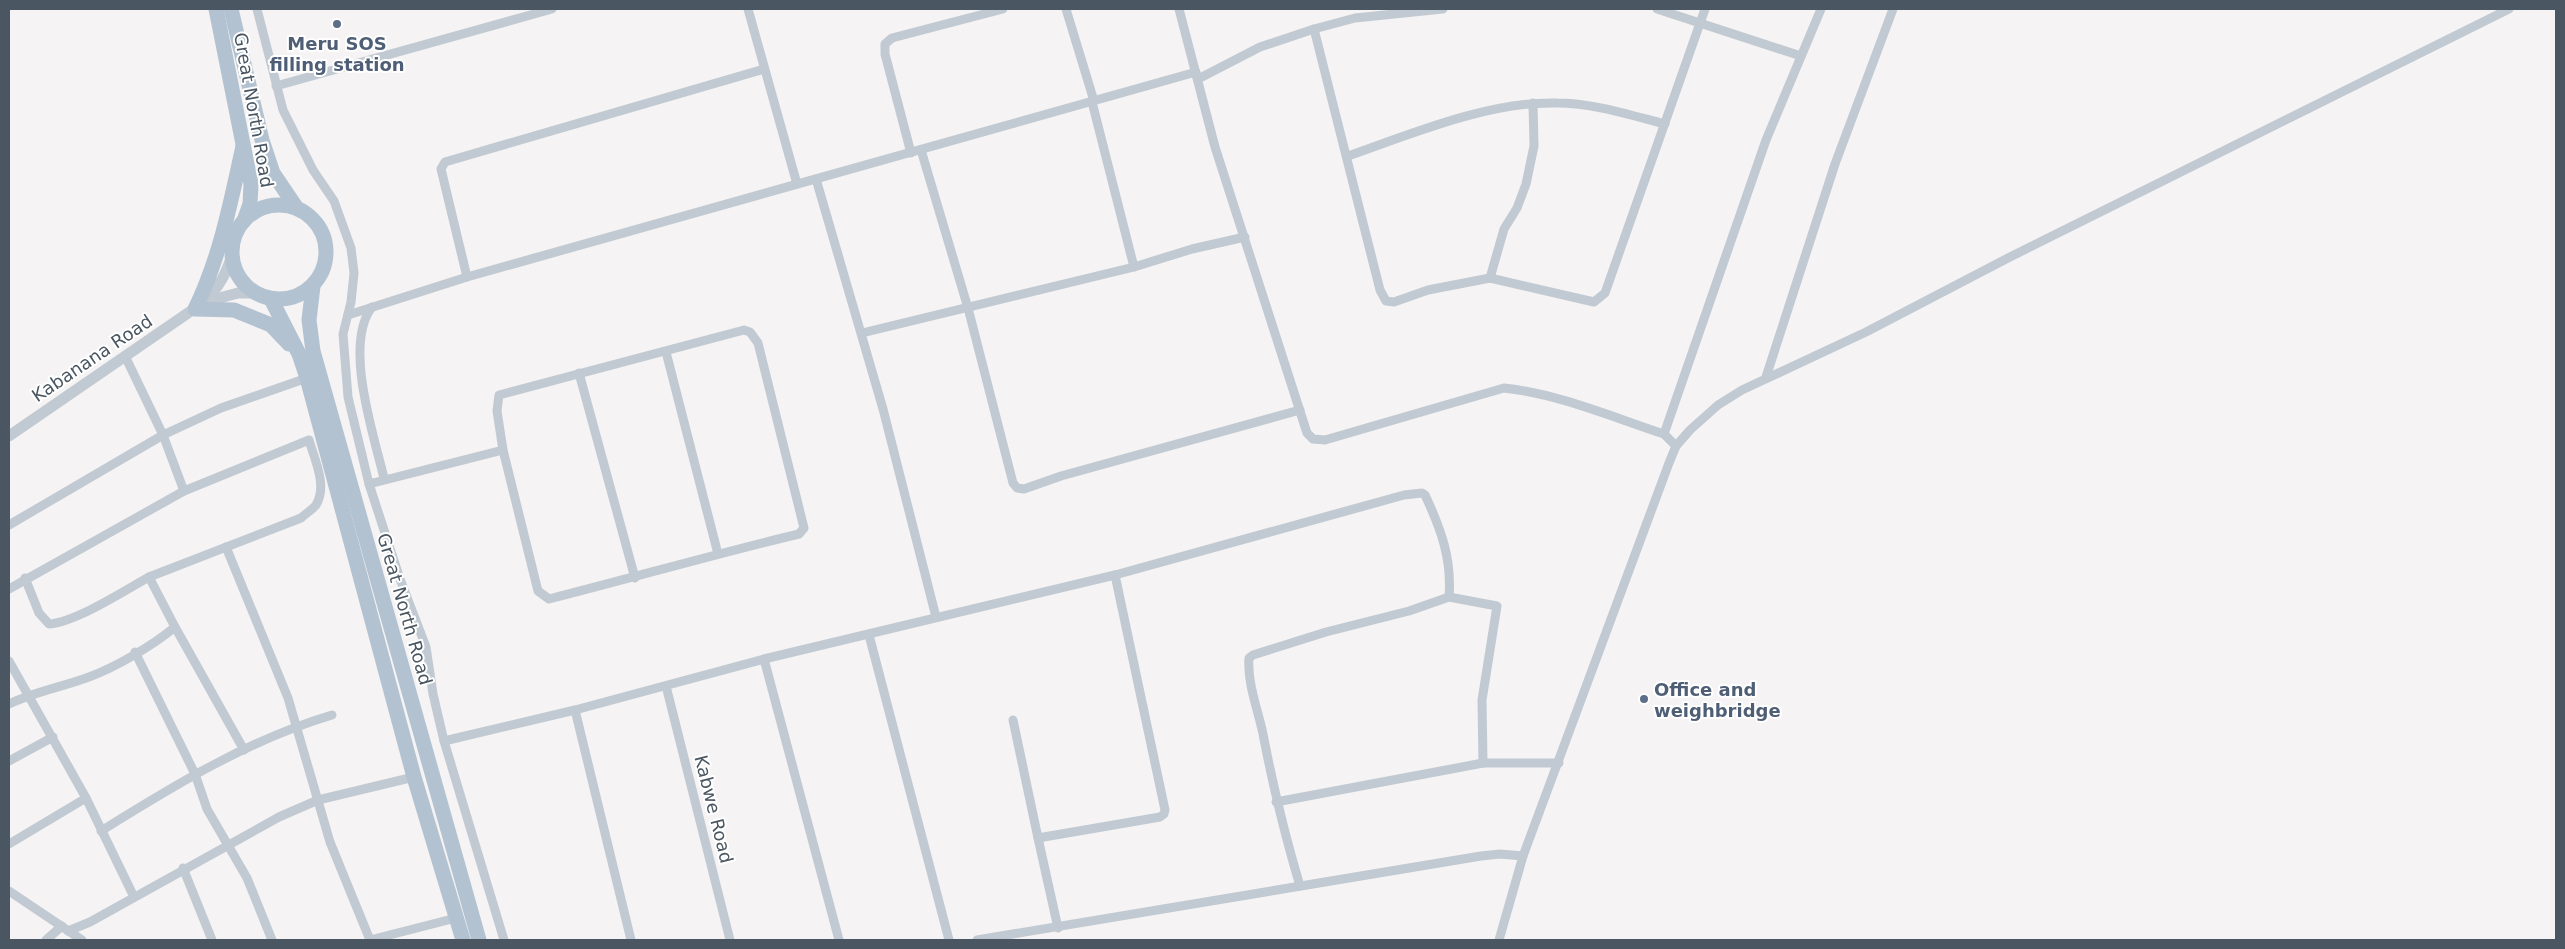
<svg xmlns="http://www.w3.org/2000/svg" width="2565" height="949" viewBox="0 0 2565 949" font-family="'DejaVu Sans',sans-serif">
	<rect width="100%" height="100%" fill="#f5f3f3"/>
	<g fill="none" stroke-linecap="round" stroke-linejoin="round">
		<g stroke="#c1cad2" stroke-width="9">
			<polyline points="257,9 283,110 313,170 334,201 351,248 354,273 351,302 343,334 348,397 369,484 400,579 426,647 433,694 444,741 504,940"/>
			<polyline points="748,9 797,184"/>
			<polyline points="1066,9 1094,101"/>
			<path d="M1179 9 1215 147 1307 433 1313 439 1325 440 1504 388C1559 394 1612 417 1664 434L1676 446"/>
			<polyline points="1657,9 1801,56"/>
			<polyline points="1314,29 1380,290 1386,301 1394,302 1428,290 1490,278 1594,302 1605,293 1705,9"/>
			<polyline points="1198,79 1260,47 1314,29 1355,18 1443,9"/>
			<polyline points="276,86 552,9"/>
			<polyline points="1092,102 1134,267"/>
			<polyline points="921,150 968,308 1013,483 1017,488 1024,489 1061,476 1300,410"/>
			<polyline points="911,153 885,54 885,44 892,38 1003,9"/>
			<path d="M1348 156C1411 134 1489 101 1557 103 1593 103 1630 115 1665 124"/>
			<polyline points="816,179 883,409 936,617"/>
			<polyline points="467,277 441,169 445,162 764,69"/>
			<polyline points="1490,278 1504,229 1517,208 1526,184 1534,146 1533,103"/>
			<path d="M372 307C343 344 374 436 384 478"/>
			<polyline points="348,315 467,277 1196,72"/>
			<path d="M744 330 750 332 758 343 804 528 799 534C715 554 632 578 549 599L538 591 503 450 497 411 499 395Z"/>
			<polyline points="862,333 1134,267 1192,249 1245,237"/>
			<polyline points="666,352 718,554"/>
			<polyline points="125,356 163,435 184,491"/>
			<polyline points="579,373 635,578"/>
			<polyline points="1766,377 1835,164 1893,9"/>
			<polyline points="1664,434 1766,140 1821,9"/>
			<polyline points="369,484 503,450"/>
			<polyline points="9,525 163,435 221,408 307,378"/>
			<polyline points="226,547 288,698 330,842 370,940"/>
			<path d="M9 589 184 491 309 440C314 458 328 486 316 505 312 510 305 514 301 518L149 577"/>
			<polyline points="175,627 244,750"/>
			<polyline points="869,635 949,940"/>
			<polyline points="135,652 195,774 207,809 247,878 272,940"/>
			<polyline points="764,659 839,940"/>
			<polyline points="9,661 86,798 134,897"/>
			<polyline points="666,686 730,940"/>
			<path d="M9 704C34 692 62 687 89 677 116 667 152 646 175 627L149 577C124 591 76 622 49 624L39 613 25 578"/>
			<polyline points="575,710 631,940"/>
			<polyline points="1013,720 1038,838"/>
			<path d="M444 741 575 710 764 659 1115 575 1404 495 1422 493 1425 495C1441 529 1452 559 1449 597"/>
			<polyline points="9,761 53,737"/>
			<polyline points="1276,802 1483,763 1559,763"/>
			<path d="M101 831C175 785 248 740 332 715"/>
			<polyline points="9,844 86,798"/>
			<polyline points="183,868 212,940"/>
			<path d="M1300 886C1285 836 1273 786 1263 734 1258 710 1247 683 1249 658L1253 655 1326 632 1409 611 1449 597 1497 606 1482 700 1483 763"/>
			<polyline points="9,891 82,940"/>
			<polyline points="1058,928 1038,838 1160,817 1164,814 1165,810 1115,575"/>
			<polyline points="68,931 90,922 279,817 318,800 414,777"/>
			<polyline points="46,940 62,926"/>
			<polyline points="370,940 456,918"/>
			<polyline points="977,940 1481,856 1500,854 1523,856"/>
			<polyline points="1499,940 1523,856 1669,463 1676,446 1690,430 1718,405 1742,390 1866,332 2008,258 2509,9"/>
		</g>
		<g stroke="#c1cad2" stroke-width="11">
			<polyline points="208,301 238,293 256,293"/>
			<path d="M9 436 204 302C219 287 227 273 233 252"/>
		</g>
		<g stroke="#b3c2d1" stroke-width="15">
			<polyline points="216,9 251,184 250,204 245,218"/>
			<polyline points="231,9 262,140 273,173 296,207"/>
			<path d="M243 146C231 201 220 258 195 309L234 310 271 325 289 344"/>
			<circle cx="279" cy="252" r="47"/>
			<polyline points="313,286 309,320 313,351 479,940"/>
			<polyline points="271,299 299,354 307,378 414,777 463,940"/>
		</g>
	</g>
	<g fill="#5c6f8a" stroke="#fff" stroke-width="2">
		<circle cx="337" cy="24" r="5"/>
		<circle cx="1644" cy="699" r="5"/>
	</g>
	<g text-anchor="middle" dominant-baseline="central" stroke-width="4" stroke-linejoin="round" paint-order="stroke">
		<g font-size="18" font-weight="bold" fill="#4e5e75" stroke="#fff">
			<text x="337" y="43">Meru SOS<tspan x="337" dy="21">filling station</tspan></text>
			<text x="1654" y="689" text-anchor="start">Office and<tspan x="1654" dy="21">weighbridge</tspan></text>
		</g>
		<g font-size="18" fill="#4a5661" stroke="#fff">
			<text transform="translate(254 110) rotate(80)">Great North Road</text>
			<text transform="translate(92 358) rotate(-34)">Kabanana Road</text>
			<text transform="translate(405 609) rotate(74)">Great North Road</text>
			<text transform="translate(714 809) rotate(76)">Kabwe Road</text>
		</g>
	</g>
	<rect width="2565" height="949" fill="none" stroke="#4a5661" stroke-width="20"/>
</svg>
